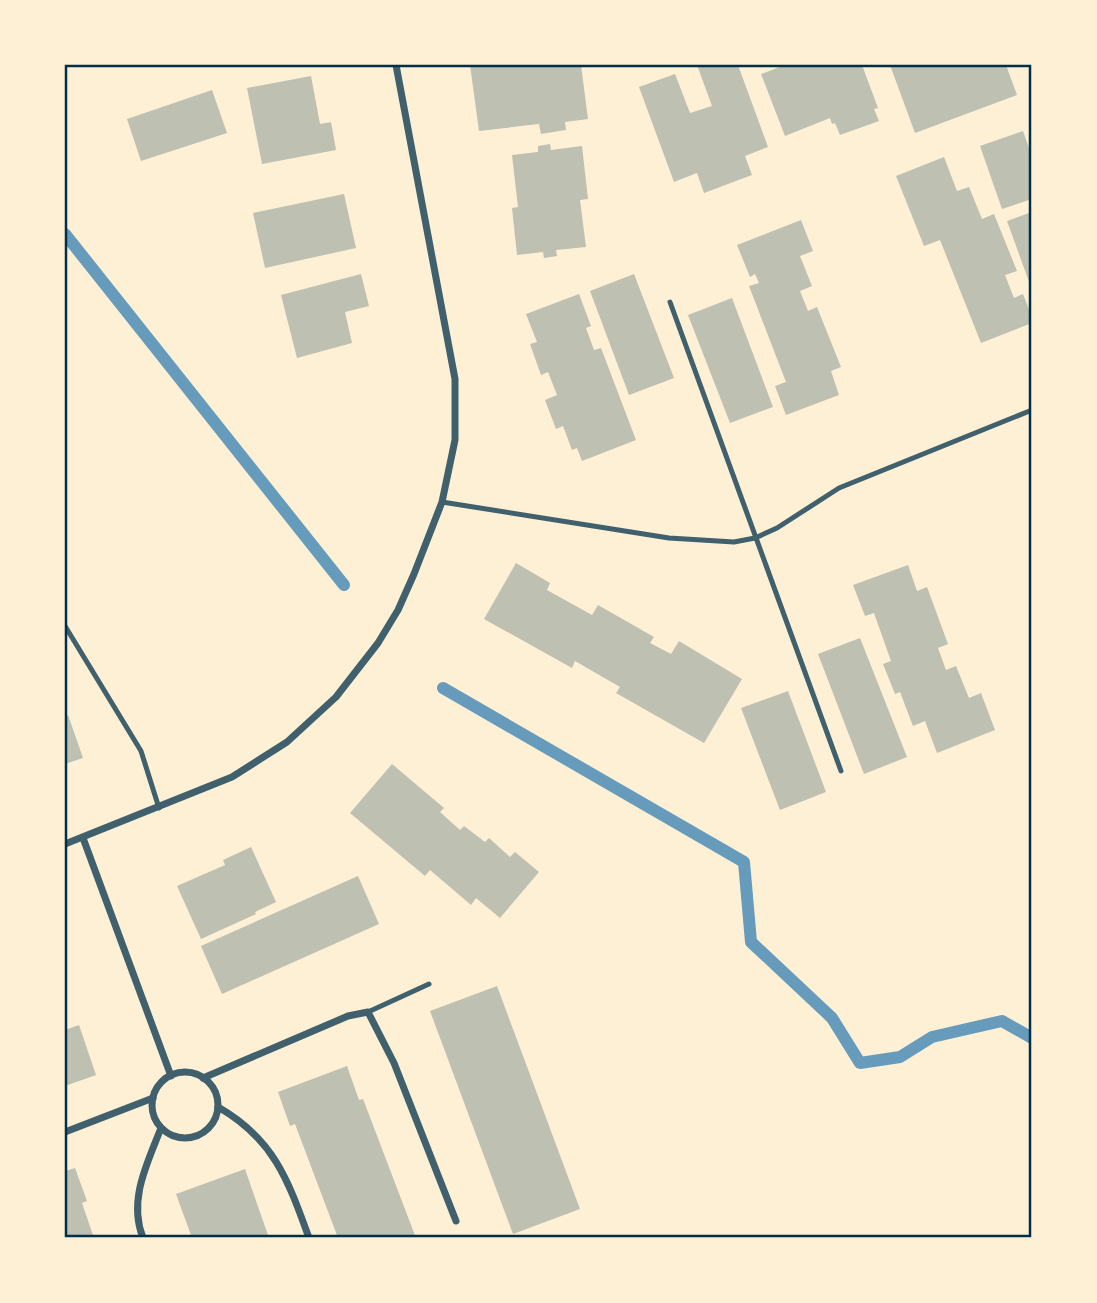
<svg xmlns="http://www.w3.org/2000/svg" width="1097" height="1303" viewBox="0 0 1097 1303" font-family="'Work Sans',sans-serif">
	<rect width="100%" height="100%" fill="#fdf0d5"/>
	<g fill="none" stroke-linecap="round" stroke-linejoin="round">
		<g stroke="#669bbc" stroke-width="12">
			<polyline points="65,234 344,585"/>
			<polyline points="443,688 744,862 751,942 832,1018 860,1063 900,1057 932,1037 1002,1021 1032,1038"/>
		</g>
	</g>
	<g fill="#bec0b2">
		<polygon points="470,65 581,65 588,119 565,122 566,130 541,134 539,124 479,131"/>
		<polygon points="697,65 738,65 768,147 745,156 752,175 704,193 697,173 674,182 639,87 675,74 690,113 712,106"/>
		<polygon points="785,65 862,65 878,108 874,109 879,121 840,135 835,123 832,124 830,118 785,136 761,74"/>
		<polygon points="890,65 1006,65 1017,95 915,133"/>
		<polygon points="311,76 320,124 331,122 336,150 262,164 247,88"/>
		<polygon points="212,90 227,133 141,161 127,119"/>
		<polygon points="1023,131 1032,157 1032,199 1002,209 980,146"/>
		<polygon points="550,144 551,150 582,146 588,199 580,200 586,247 556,250 557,256 544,258 543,252 517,255 512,208 518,207 512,155 538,152 538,146"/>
		<polygon points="944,157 957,191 969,187 982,219 994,214 1017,271 1005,275 1014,298 1023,294 1032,317 1032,323 981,343 940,240 924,246 896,176"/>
		<polygon points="344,194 356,248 265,268 253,213"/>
		<polygon points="1032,212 1032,290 1007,221"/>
		<polygon points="801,220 813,251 800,256 812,286 800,291 808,311 817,307 841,367 831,371 839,395 786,415 775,386 786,382 749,286 759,283 755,274 750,277 737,245"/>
		<polygon points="361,274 369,306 345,312 352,343 297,358 281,295"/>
		<polygon points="634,274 674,378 629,395 590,291"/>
		<polygon points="579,294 591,326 586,328 594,350 601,348 636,440 582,461 577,448 572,450 563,426 556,429 545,400 557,395 548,372 541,375 530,344 537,342 526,314"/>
		<polygon points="732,298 773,407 730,423 688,315"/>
		<polygon points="516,563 550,583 547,590 592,615 598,605 654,637 650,643 671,654 679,641 742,679 704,743 616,693 620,687 575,661 572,668 484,619"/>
		<polygon points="908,565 917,591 927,587 948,644 938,648 946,670 956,666 969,698 981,693 995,730 937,753 925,721 913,726 900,692 895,694 883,664 891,661 874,613 865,616 853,585"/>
		<polygon points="860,638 907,757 864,774 818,654"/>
		<polygon points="788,691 826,792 780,810 741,708"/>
		<polygon points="68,715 83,758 65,764 65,717"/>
		<polygon points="392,764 444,808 440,812 460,830 464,826 485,842 489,838 510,857 515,852 539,872 500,918 476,898 471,905 430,870 425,876 350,813"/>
		<polygon points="251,847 276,902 255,912 256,914 201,939 177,886 225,865 223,860"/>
		<polygon points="358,876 379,924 222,994 201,946"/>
		<polygon points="497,986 580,1209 513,1234 430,1011"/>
		<polygon points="79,1025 96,1075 65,1086 65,1030"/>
		<polygon points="347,1066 359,1100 363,1099 416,1238 338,1238 295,1124 290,1126 278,1092"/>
		<polygon points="75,1168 87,1201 82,1203 94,1238 65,1238 65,1171"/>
		<polygon points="245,1169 269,1238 192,1238 176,1194"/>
	</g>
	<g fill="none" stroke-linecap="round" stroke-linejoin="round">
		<g stroke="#3f606c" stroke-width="5">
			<polyline points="670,302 841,771"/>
			<polyline points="442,502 669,538 734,542 755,538 777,528 839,488 1032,410"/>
			<polyline points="65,626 141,751 159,808"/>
			<polyline points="368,1012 429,984"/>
		</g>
		<g stroke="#3f606c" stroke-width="7">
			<polyline points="83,838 171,1076"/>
			<polyline points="65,844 232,777 287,742 336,697 378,643 398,610 414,574 442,502 455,440 455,379 396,65"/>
			<circle cx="185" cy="1105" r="33"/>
			<polyline points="203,1078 348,1016 368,1012 394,1063 456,1221"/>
			<path d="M218 1107C274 1139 288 1180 309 1238"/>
			<polyline points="65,1132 153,1098"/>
			<path d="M143 1238C128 1200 147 1164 161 1128"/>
		</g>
	</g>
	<rect width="1097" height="1303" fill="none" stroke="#fdf0d5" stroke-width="133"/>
	<rect x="66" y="66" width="964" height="1170" fill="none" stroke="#003049" stroke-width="2.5"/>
</svg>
